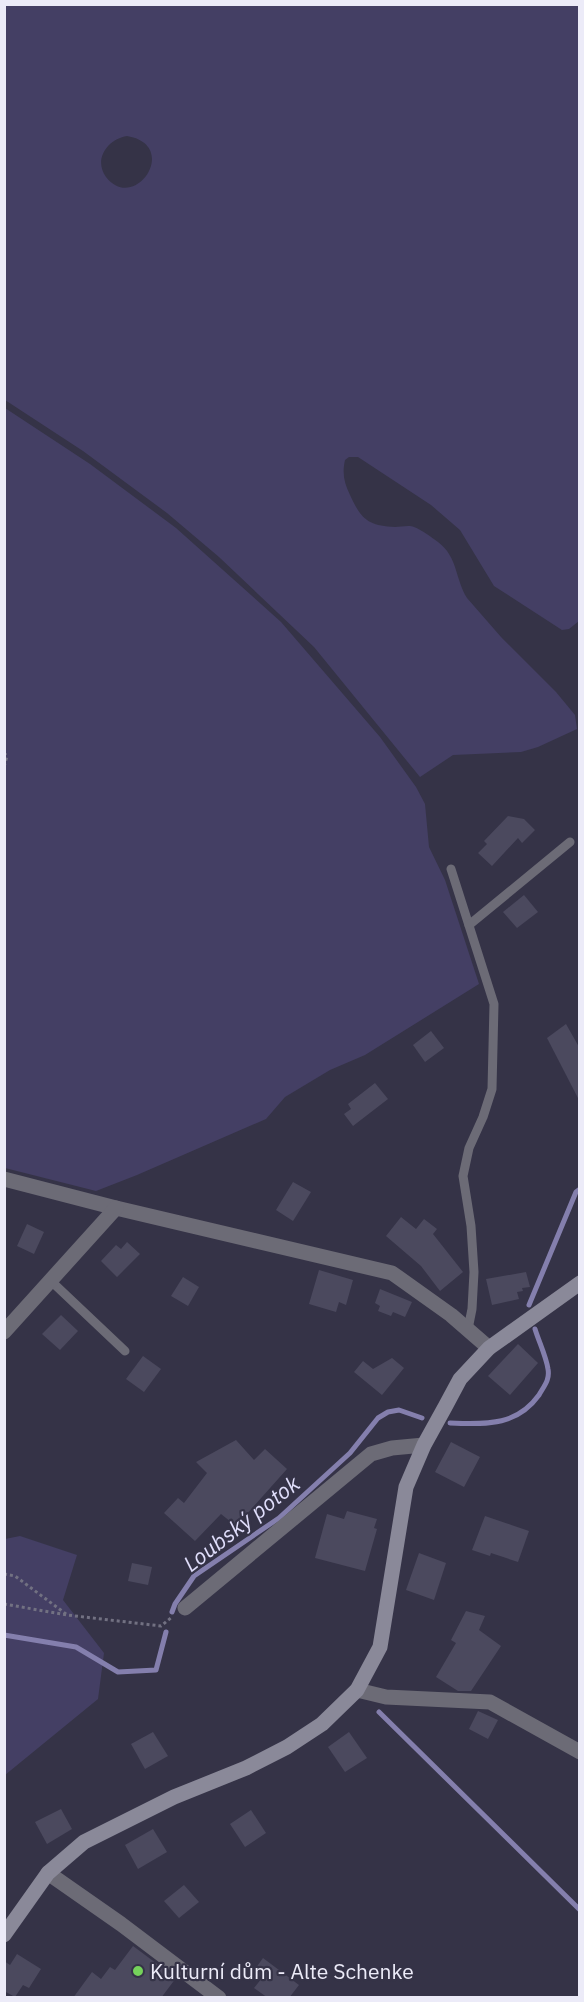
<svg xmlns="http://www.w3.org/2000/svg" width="584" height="2002" viewBox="0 0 584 2002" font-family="'IBM Plex Sans',sans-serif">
	<rect width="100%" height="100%" fill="#353347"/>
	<g fill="#443f64" fill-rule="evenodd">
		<path d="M4 5H579V621L569 629 562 630 494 586 460 530 431 505 358 457H349L345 460C342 473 344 483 350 495 361 519 368 526 395 527 401 527 409 525 414 527 422 530 431 537 438 542 458 557 455 579 467 598L501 637 556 692 575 715 577 729 538 747 521 752 453 755 420 777 314 647 219 557 167 513 83 451 5 400ZM127 136C181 145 135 214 106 177 93 159 108 139 127 136Z"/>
		<polygon points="5,408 90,464 176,528 281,622 380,737 416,787 425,804 429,847 445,880 479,984 365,1055 330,1070 285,1097 266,1119 137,1175 96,1191 5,1168"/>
		<polygon points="20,1536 77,1555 63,1600 104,1653 98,1699 5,1775 5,1539"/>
	</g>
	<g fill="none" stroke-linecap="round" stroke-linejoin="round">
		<g stroke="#847fad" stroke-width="5">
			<polyline points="529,1305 576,1192 580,1189"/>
			<path d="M450 1423C485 1424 516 1427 539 1395 544 1386 550 1380 548 1369 546 1356 539 1342 535 1329"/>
			<polyline points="172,1612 175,1604 194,1576 279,1518 350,1453 378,1418 388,1412 399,1410 422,1418"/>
			<polyline points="4,1635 76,1647 118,1672 156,1670 166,1632"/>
			<polyline points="379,1712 580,1910"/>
		</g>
	</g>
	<g fill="#4b495e">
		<polygon points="508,816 524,819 535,830 522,843 518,838 492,866 478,853 487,844 484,841"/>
		<polygon points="524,895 538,912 517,928 503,912"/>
		<polygon points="566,1024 579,1047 579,1100 547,1038"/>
		<polygon points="431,1031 444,1048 425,1062 413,1045"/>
		<polygon points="375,1083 388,1099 353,1126 344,1114 351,1109 348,1104"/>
		<polygon points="293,1182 311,1192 293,1221 276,1210"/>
		<polygon points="401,1217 416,1229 424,1219 437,1229 433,1234 463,1272 440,1291 421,1266 386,1236"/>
		<polygon points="27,1224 44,1232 34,1254 17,1246"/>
		<polygon points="127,1242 140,1254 117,1277 101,1261 116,1245 121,1249"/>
		<polygon points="319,1270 353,1280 346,1305 339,1302 336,1312 309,1304"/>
		<polygon points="526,1272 530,1287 522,1288 523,1291 517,1292 519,1299 492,1305 486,1279"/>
		<polygon points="183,1277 199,1287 188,1306 171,1296"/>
		<polygon points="380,1289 412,1302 405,1317 393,1312 391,1316 378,1311 380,1306 375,1303"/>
		<polygon points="61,1315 78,1331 60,1350 42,1334"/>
		<polygon points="518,1344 538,1363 510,1395 488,1376"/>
		<polygon points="143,1356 161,1369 144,1392 126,1379"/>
		<polygon points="392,1358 404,1368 382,1395 354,1372 363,1361 373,1369"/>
		<polygon points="236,1440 254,1460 265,1449 287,1469 236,1526 221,1514 195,1541 164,1513 178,1498 184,1503 207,1473 196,1462"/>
		<polygon points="451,1442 480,1457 464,1487 435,1472"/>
		<polygon points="347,1511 377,1519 374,1528 377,1529 365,1571 315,1558 327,1514 344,1519"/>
		<polygon points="485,1516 529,1531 518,1562 491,1553 490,1556 472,1550"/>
		<polygon points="419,1553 446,1563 434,1600 406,1590"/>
		<polygon points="132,1563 152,1567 148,1585 128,1581"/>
		<polygon points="466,1611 485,1616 479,1630 501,1646 471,1691 458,1691 436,1677 456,1643 451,1640"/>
		<polygon points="478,1711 498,1720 488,1739 469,1729"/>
		<polygon points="153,1732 168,1756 145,1769 131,1744"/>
		<polygon points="349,1732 367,1758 345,1772 328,1747"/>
		<polygon points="61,1809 72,1829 47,1844 35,1822"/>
		<polygon points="251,1810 266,1833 245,1847 230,1824"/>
		<polygon points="153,1829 167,1852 138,1869 125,1845"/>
		<polygon points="184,1885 199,1902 179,1918 164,1901"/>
		<polygon points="133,1946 176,1978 161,1998 73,1998 92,1972 101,1979 110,1967 115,1970"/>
		<polygon points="17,1954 41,1969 29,1988 23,1985 15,1997 4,1991 4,1961 10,1965"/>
		<polygon points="263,1958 299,1985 289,1998 268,1998 254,1988 262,1978 253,1972"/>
	</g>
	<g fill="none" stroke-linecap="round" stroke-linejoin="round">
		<g stroke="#727182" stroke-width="3" stroke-dasharray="3 3" stroke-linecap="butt">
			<polyline points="4,753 7,756 4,767"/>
			<polyline points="4,1574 15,1576 66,1614"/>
			<polyline points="4,1604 67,1615 161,1626 172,1617"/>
		</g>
		<g stroke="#6c6b76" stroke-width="9">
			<polyline points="451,869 494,1004 492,1089 483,1117 469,1148 463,1176 471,1226 474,1272 472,1309 468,1329"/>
			<polyline points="469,925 570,842"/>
			<polyline points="51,1281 125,1351"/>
		</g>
		<g stroke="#6c6b76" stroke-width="15">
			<polyline points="4,1179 116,1208 392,1273 451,1315 489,1348"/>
			<polyline points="4,1332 116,1208"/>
			<polyline points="185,1608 371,1454 392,1448 424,1445"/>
			<polyline points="357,1690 386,1697 490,1702 580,1752"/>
			<polyline points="48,1873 121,1924 219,1998"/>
		</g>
		<polyline stroke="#8a8999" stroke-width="15" points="4,1935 48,1873 84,1842 174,1797 246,1768 287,1747 322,1724 357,1690 380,1647 406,1487 424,1445 445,1407 460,1379 489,1348 580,1283"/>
	</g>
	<circle fill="#75d25b" stroke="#353347" stroke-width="2" cx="138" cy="1971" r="6"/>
	<g text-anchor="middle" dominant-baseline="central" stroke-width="4.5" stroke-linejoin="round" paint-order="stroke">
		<g font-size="21" fill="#ecebf8" stroke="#353347" text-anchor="start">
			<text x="150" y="1971">Kulturní dům - Alte Schenke</text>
		</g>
		<g font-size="22" font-style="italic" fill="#e0defb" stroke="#353347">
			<text transform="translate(241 1523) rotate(-38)">Loubský potok</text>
		</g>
	</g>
	<rect width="584" height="2002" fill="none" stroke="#ecebf8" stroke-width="12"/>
</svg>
